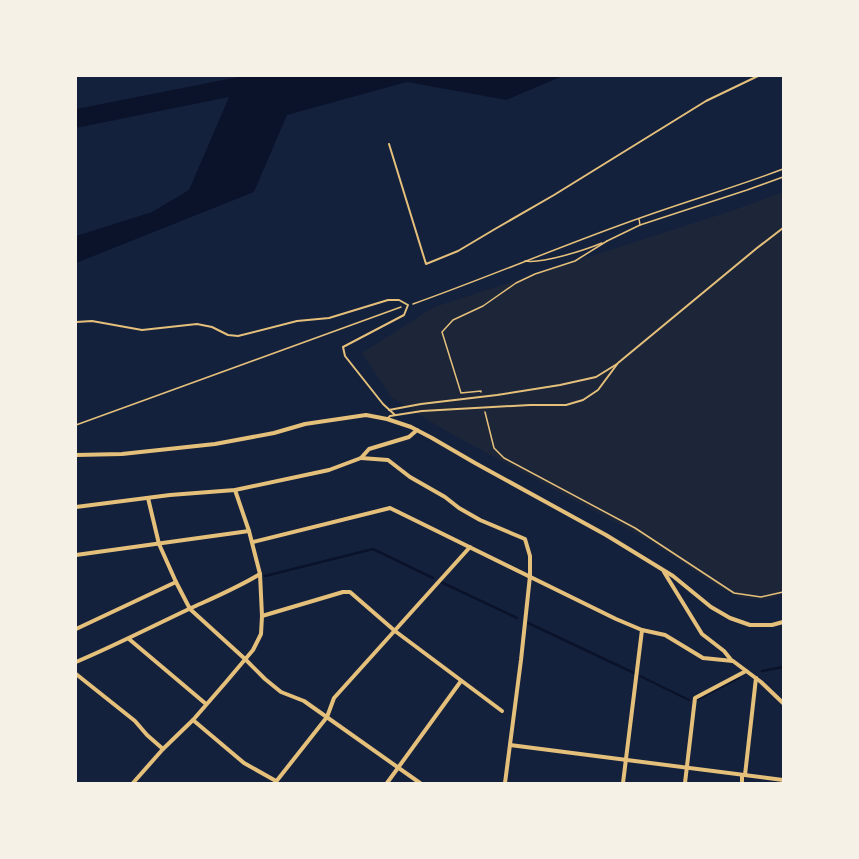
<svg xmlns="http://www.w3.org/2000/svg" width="859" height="859" viewBox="0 0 859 859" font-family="Raleway,sans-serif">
	<rect width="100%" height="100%" fill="#14213d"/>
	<polygon fill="#1d2539" points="783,192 783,594 767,600 740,598 717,586 648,540 448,432 392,398 362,353 434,307 734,210"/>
	<polygon fill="#0b132b" points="243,76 563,76 506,100 407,82 287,115 254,192 76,263 76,236 152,212 189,190 229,97 76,128 76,109"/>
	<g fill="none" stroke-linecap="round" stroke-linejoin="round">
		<g stroke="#0b132b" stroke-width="2.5">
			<polyline points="265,576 373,549 433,578"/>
			<polyline points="441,582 517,618"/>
			<polyline points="526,622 634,673"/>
			<polyline points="762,671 783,667"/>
			<polyline points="640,676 689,700"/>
			<polyline points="698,699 739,678"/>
		</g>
		<g stroke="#e5c07b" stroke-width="1.5">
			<polyline points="640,225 747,190 783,177"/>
			<polyline points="607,241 640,225 639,219"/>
			<path d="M525 261C542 264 585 250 602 243"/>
			<path d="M413 304C489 277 563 245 640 218 687 201 736 187 783 169"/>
			<polyline points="481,392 481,391 461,393 442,332 453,320 483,306 516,283 535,274 575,261 607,241"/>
			<polyline points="485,412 494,448 504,458 635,528 734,593 761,597 783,592"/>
			<polyline points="76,425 401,307"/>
		</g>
		<g stroke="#e5c07b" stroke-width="2">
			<polyline points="389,144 426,264 458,251 495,229 554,195 706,101 758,76"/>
			<polyline points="76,322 92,321 142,330 197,324 212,327 228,335 238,336 297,321 329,318 388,300 399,300 408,305 404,315 343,347 345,356 383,404 395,415"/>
			<polyline points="389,410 421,404 497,395 560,385 596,377 617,364"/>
			<polyline points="387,419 390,416 422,411 530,405 566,405 583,400 598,390 618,363 757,248 783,228"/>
		</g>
		<g stroke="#e5c07b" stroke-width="4">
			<polyline points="76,455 122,454 215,444 274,433 305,424 366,415 387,419 411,427 432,438 475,463 606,535 673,576 711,607 730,618 750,625 772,625 783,622"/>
			<polyline points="361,458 388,460 410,477 445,497 459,508 480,520 525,539 530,556 530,576 521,660 505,783"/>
			<polyline points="235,490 249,531"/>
			<polyline points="148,498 159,544 176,582 190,609 245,659 265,679 281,692 304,701 420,783"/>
			<polyline points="76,507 170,495 235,490 329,470 361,458 369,449 409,437 417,430"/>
			<polyline points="253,542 390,508 616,619 642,630 665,635 703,658 733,661 761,682 783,703"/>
			<polyline points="76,555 249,531 260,574 262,616 261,634 253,650 226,682 193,720 163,749 133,783"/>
			<polyline points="664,572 702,634 724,651 732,661"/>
			<polyline points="262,616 343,592 350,592 395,631 502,711"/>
			<polyline points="76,629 176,582"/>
			<polyline points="129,639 206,704"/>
			<path d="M76 662C114 646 151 627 189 609 213 598 237 588 260 574"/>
			<polyline points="76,674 135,721 147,735 163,749"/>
			<polyline points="193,720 244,763 276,781"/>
			<polyline points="510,745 783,780"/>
			<polyline points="745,775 756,678"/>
			<polyline points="275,783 327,717 334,698 470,547"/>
			<polyline points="387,783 461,681"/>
			<polyline points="623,783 642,630"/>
			<polyline points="685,783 695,698 746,671"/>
			<polyline points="742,783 742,775"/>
		</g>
	</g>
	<rect width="859" height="859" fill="none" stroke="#f6f1e7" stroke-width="154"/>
</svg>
